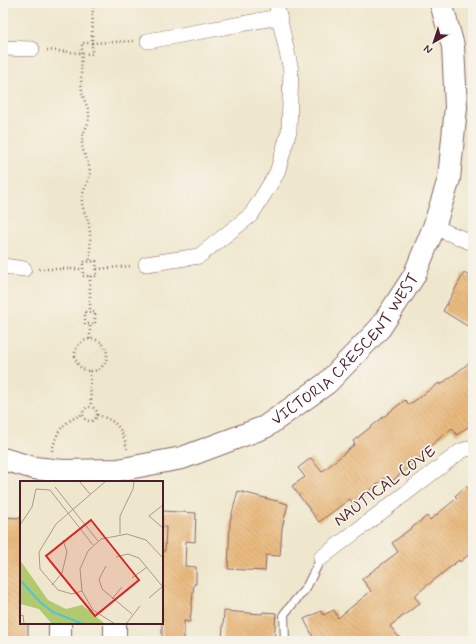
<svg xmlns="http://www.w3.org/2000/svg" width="476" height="644" viewBox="0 0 476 644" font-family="Mynerve,sans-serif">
	<defs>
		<pattern id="building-back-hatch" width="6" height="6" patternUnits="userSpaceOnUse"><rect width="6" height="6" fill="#e9ba7f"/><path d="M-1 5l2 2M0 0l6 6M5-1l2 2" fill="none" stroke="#c99f6e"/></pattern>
	</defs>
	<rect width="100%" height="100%" fill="#f7f3e8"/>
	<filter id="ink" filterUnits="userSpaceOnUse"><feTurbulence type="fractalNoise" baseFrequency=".025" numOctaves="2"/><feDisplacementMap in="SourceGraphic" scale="8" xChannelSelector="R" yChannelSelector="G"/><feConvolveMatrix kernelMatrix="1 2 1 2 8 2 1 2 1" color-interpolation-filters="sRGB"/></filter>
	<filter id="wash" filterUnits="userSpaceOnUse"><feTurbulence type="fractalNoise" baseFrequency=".012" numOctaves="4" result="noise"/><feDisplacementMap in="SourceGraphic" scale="16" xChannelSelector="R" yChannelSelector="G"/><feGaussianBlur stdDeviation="0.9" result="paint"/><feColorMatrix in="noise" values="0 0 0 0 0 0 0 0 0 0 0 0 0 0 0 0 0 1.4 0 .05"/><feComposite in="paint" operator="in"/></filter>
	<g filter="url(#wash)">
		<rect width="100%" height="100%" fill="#efe7cd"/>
		<g id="blocks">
			<g fill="url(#building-back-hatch)">
				<polygon points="464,273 473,278 473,320 469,327 443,311"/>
				<polygon points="473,360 473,423 457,435 452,428 424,451 426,453 392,481 387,476 354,504 350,499 319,522 292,486 305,477 298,468 311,458 322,472 355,444 353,441 405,400 409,405 439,383 440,385"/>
				<polygon points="466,486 473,494 473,551 460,562 459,560 414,596 420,603 390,626 402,641 315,641 304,619 321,611 323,615 334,610 338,618 371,591 362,579 398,552 392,543 427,516 430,520 457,498 455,496"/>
				<polygon points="238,491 288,504 282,528 280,556 266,555 265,571 228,569 230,521"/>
				<polygon points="162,511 196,513 195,542 186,541 185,566 196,567 196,584 194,584 190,622 184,621 184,641 162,641 162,551 165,551 166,527 162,527"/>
				<polygon points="3,517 21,518 21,623 28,623 28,641 3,641"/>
				<polygon points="224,611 262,614 263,612 276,613 274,641 222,641"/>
			</g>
		</g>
	</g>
	<g filter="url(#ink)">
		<use href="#blocks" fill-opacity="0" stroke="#846564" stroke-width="1"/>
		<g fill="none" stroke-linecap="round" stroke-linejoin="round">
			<defs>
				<polyline id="lane" points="285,641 284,614 306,588 321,558"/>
				<g id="street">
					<polyline points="148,41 279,17"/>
					<polyline points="3,48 32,49"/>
					<polyline points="434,227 473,243"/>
					<polyline points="146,264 199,256 251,215 277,173 289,131 291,70 276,3"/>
					<polyline points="3,266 24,269"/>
					<polyline points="321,558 461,451 473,447"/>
				</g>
				<g id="secondary">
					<path id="s1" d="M3 459 34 468 63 471 118 470 182 458 265 427 327 383 380 328 414 276 434 227 449 179 456 107 453 46 441 3"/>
					<polyline points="60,641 60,623"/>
					<polyline points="115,641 115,623"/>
				</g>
			</defs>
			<use href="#lane" stroke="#846564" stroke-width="10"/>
			<use href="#street" stroke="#846564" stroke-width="16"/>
			<use href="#secondary" stroke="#846564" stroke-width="24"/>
			<g stroke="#846564" stroke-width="2.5" stroke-dasharray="1 3" stroke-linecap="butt">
				<polyline points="93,3 92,43 133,41"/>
				<path d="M47 50 92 54V43H82C82 59 80 76 82 91 83 99 89 109 89 114 90 125 81 133 82 143 82 154 90 162 90 173 89 183 81 191 82 202 82 210 88 217 89 225 91 236 90 249 90 261"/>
				<polygon points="96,261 97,276 83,276 83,262"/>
				<polyline points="39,269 82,269"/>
				<polyline points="97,269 132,266"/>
				<polyline points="90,276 90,312"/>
				<rect x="85" y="312" width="10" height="12"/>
				<polyline points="90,339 90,324"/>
				<circle cx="91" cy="355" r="16"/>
				<polyline points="90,371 91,407"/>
				<circle cx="90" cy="414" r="7"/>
				<path d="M97 415C117 420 123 430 127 449"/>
				<path d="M52 451C57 430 63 422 83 414"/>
			</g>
			<use href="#lane" stroke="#fff" stroke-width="8"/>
			<use href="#street" stroke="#fff" stroke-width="15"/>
			<use href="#secondary" stroke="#fff" stroke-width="22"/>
		</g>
	</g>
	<g text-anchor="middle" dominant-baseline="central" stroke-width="3.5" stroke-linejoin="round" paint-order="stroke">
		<g font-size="16" fill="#4a1f2b" stroke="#f7f3e8">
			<text stroke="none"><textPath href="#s1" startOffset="383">VICTORIA CRESCENT WEST</textPath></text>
			<text transform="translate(385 486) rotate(-37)">NAUTICAL COVE</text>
		</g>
	</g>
	<g transform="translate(20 481)">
		<rect width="143" height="143" fill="#efe7cd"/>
		<path d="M0 79 28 119 46 128 62 124 85 143H32L19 128 0 123Z" fill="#b1c96f"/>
		<path fill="none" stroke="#56c3ce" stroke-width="2" d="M0 99 20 121 33 131 63 143"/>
		<path fill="none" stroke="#ad978c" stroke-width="1" d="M59 0 70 13M35 6 78 60M30 9 73 64M143 24 129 35 143 47M0 44 12 26 16 8 30 9M100 53V35L113 8 114 0M96 76 108 73 119 77 142 105M86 85 79 98 82 108 112 133M112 97 127 86M32 104 42 92 47 71 43 59M62 110 52 113 38 109 20 88 19 71 36 43 86 0M129 117 143 105M92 118 102 106M0 135 3 134 4 143M95 143 73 129 62 110 60 88 68 70 81 58 107 53 126 59 143 77M106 143 120 125"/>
		<path fill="#d62828" fill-opacity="0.15" stroke="#d62828" stroke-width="2" d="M71 39 119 99 75 135 26 75Z"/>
		<rect width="143" height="143" fill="none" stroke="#4a1f2b" stroke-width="2"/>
	</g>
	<rect width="476" height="644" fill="none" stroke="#f7f3e8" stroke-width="16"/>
	<g transform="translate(434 42) rotate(219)" stroke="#f7f3e8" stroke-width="3" paint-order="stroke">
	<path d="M0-3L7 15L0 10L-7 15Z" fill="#4a1f2b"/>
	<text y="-6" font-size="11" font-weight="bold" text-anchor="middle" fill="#4a1f2b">N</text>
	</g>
</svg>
